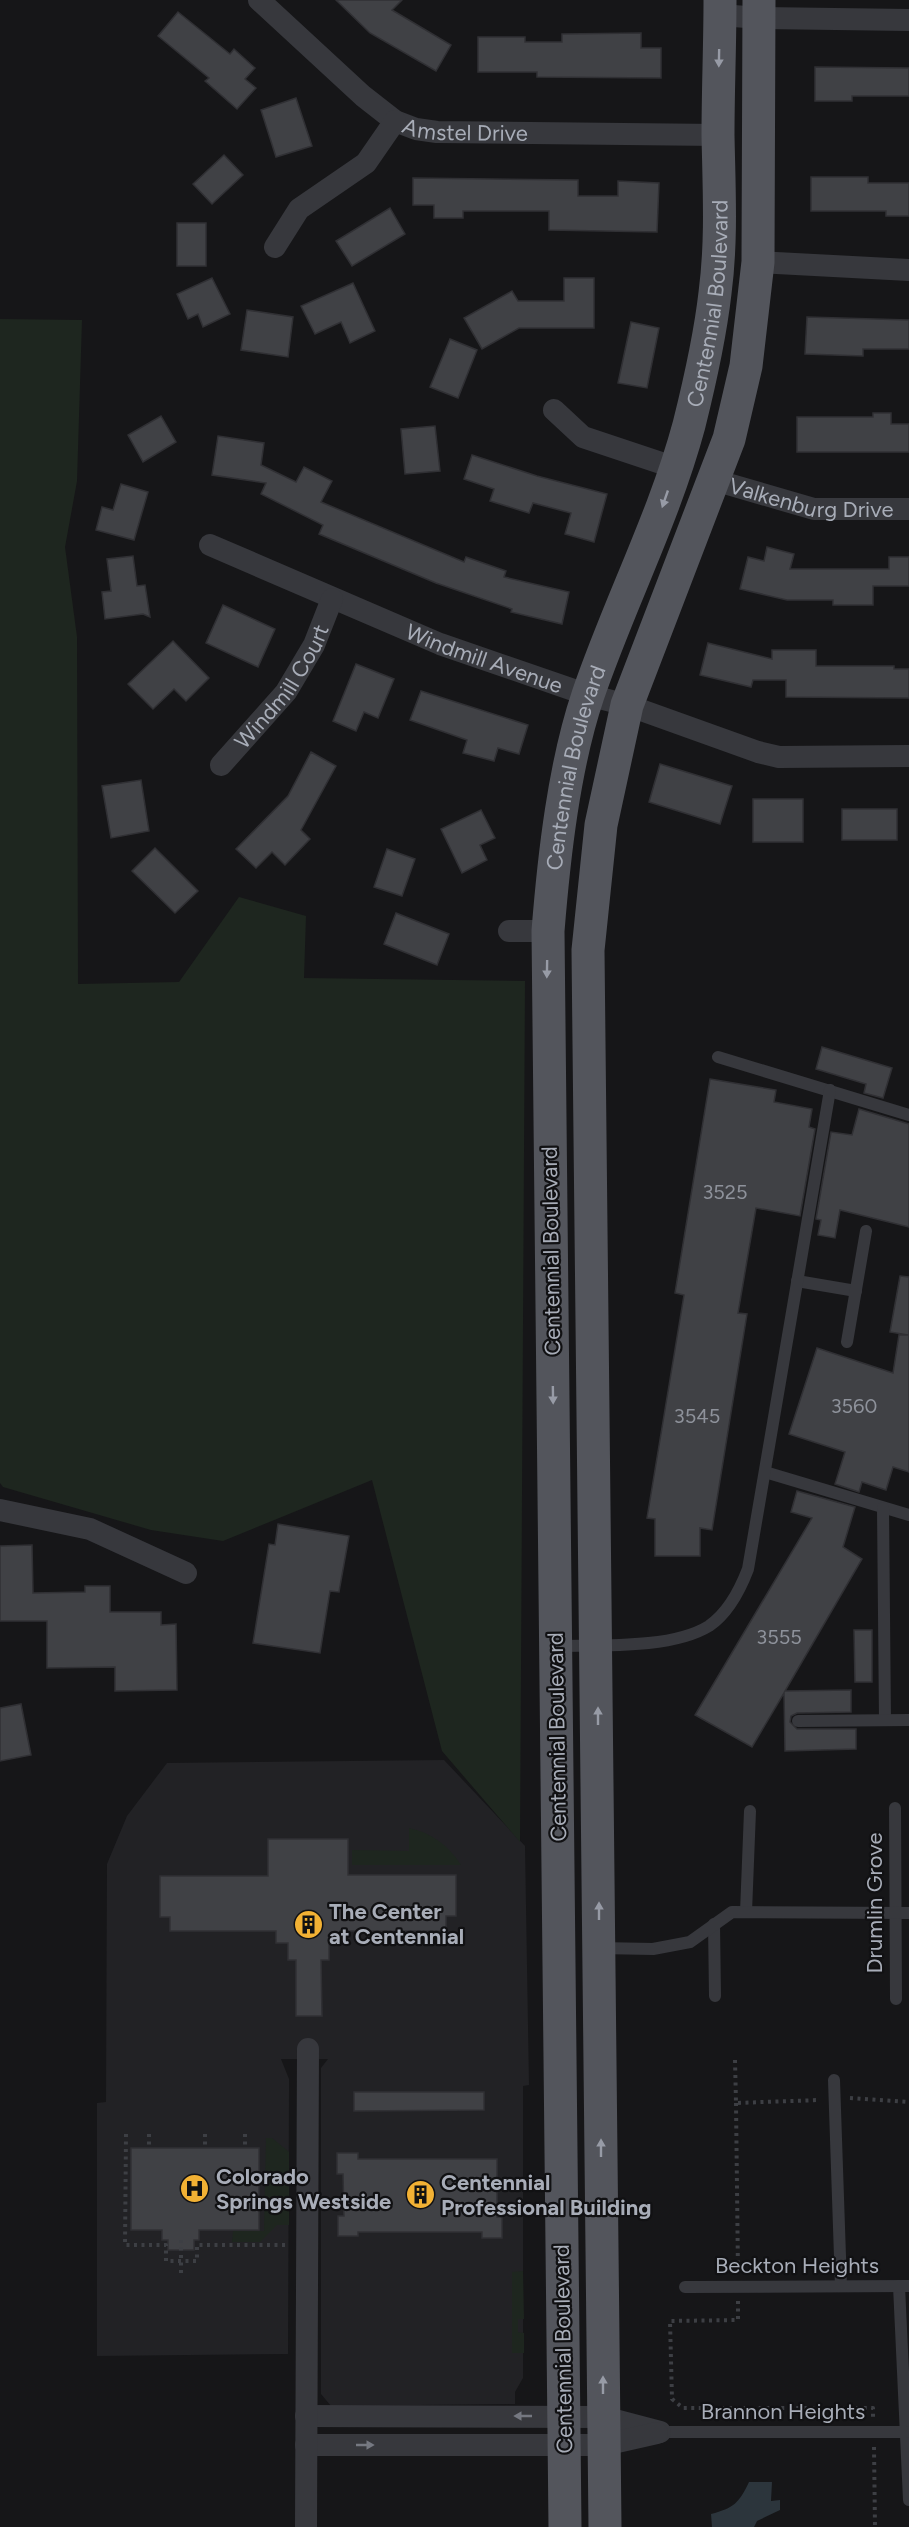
<svg xmlns="http://www.w3.org/2000/svg" width="909" height="2527" viewBox="0 0 909 2527" font-family="Figtree,sans-serif">
	<rect width="100%" height="100%" fill="#161618"/>
	<polygon fill="#222225" points="444,1760 525,1846 529,2085 523,2086 523,2378 515,2392 515,2404 331,2406 321,2394 321,2068 328,2059 281,2059 289,2079 289,2091 288,2354 97,2356 97,2103 106,2102 107,1864 127,1816 167,1763"/>
	<g fill="#1e261f">
		<polygon points="0,319 82,320 77,481 65,547 77,637 78,984 179,982 239,897 306,916 304,978 525,981 520,1842 442,1751 372,1480 223,1541 151,1530 3,1487 0,1483"/>
		<path d="M409 1828C432 1833 448 1845 461 1865H352V1850L409 1851Z"/>
		<polygon points="266,2138 272,2138 289,2152 289,2225 277,2225 260,2242 232,2242 233,2231 264,2231"/>
		<polygon points="523,2271 524,2319 518,2319 518,2332 524,2333 524,2353 512,2353 512,2272"/>
	</g>
	<path fill="#2c353c" d="M749 2482H772L771 2501 780 2500V2510L757 2521 754 2527H712L711 2514C734 2508 739 2503 749 2482Z"/>
	<g fill="#404145" stroke="#303034" stroke-width="1.5">
		<polygon points="336,0 402,0 392,10 451,45 436,71 370,33"/>
		<polygon points="178,12 230,54 234,49 255,68 245,79 256,88 237,109 205,81 209,78 158,36"/>
		<polygon points="641,33 641,48 661,48 661,78 537,77 537,72 478,72 478,37 525,37 525,42 562,42 562,34"/>
		<polygon points="815,67 909,68 909,96 852,96 852,101 815,101"/>
		<polygon points="296,98 312,146 276,157 261,110"/>
		<polygon points="224,155 243,175 212,204 193,184"/>
		<polygon points="811,177 868,177 868,183 909,183 909,216 886,216 886,211 811,211"/>
		<polygon points="413,178 578,180 578,196 618,196 618,181 659,183 657,232 549,230 549,211 463,211 463,218 434,218 434,205 413,205"/>
		<polygon points="390,208 405,234 352,266 336,241"/>
		<rect x="177" y="223" width="29" height="43"/>
		<polygon points="212,278 230,314 203,327 198,314 188,319 177,294"/>
		<polygon points="564,278 594,278 594,328 519,328 482,349 464,318 512,291 518,301 564,301"/>
		<polygon points="353,283 375,331 350,343 341,322 315,334 301,306"/>
		<polygon points="247,310 293,317 288,357 241,350"/>
		<polygon points="807,317 909,320 909,349 863,349 863,356 805,354"/>
		<polygon points="631,322 659,328 647,388 618,383"/>
		<polygon points="450,339 477,350 458,398 430,387"/>
		<polygon points="873,413 891,413 891,424 909,424 909,452 797,452 797,417 873,417"/>
		<polygon points="161,416 176,442 143,462 128,435"/>
		<polygon points="435,426 440,471 405,474 401,429"/>
		<polygon points="218,436 264,443 261,465 296,482 304,467 332,481 321,502 464,562 466,557 506,571 504,577 569,592 562,624 511,612 512,609 436,583 319,534 323,525 261,494 266,483 212,475"/>
		<polygon points="472,455 537,476 607,494 594,542 565,534 571,513 533,503 529,513 490,501 494,489 464,479"/>
		<polygon points="121,484 148,492 134,540 96,530 102,507 113,510"/>
		<polygon points="767,547 794,554 790,569 889,569 889,557 909,557 909,586 873,586 873,605 833,605 833,600 787,600 740,589 748,557 764,561"/>
		<polygon points="133,556 137,586 145,585 150,617 143,614 105,619 102,592 111,591 107,559"/>
		<polygon points="223,605 275,629 258,667 206,643"/>
		<polygon points="173,641 209,678 186,701 174,689 153,709 128,684"/>
		<polygon points="708,643 772,659 772,650 816,650 816,666 894,666 894,669 909,669 909,698 786,697 786,680 753,680 751,687 700,675"/>
		<polygon points="356,664 394,679 378,718 364,712 356,731 333,721"/>
		<polygon points="421,691 528,725 519,754 498,748 494,761 463,753 467,740 410,720"/>
		<polygon points="311,752 336,766 301,830 310,839 285,865 272,852 256,868 236,849 288,796"/>
		<polygon points="660,764 732,786 720,824 649,802"/>
		<polygon points="141,780 149,831 111,838 102,786"/>
		<rect x="753" y="799" width="50" height="43"/>
		<rect x="842" y="809" width="55" height="31"/>
		<polygon points="481,810 495,838 480,845 487,860 462,873 441,829"/>
		<polygon points="155,848 198,891 175,913 132,871"/>
		<polygon points="387,849 415,859 402,896 374,887"/>
		<polygon points="396,913 449,934 437,965 384,944"/>
		<polygon points="822,1047 892,1068 883,1098 864,1093 866,1084 816,1069"/>
		<polygon points="710,1079 776,1090 774,1102 812,1109 809,1127 815,1129 800,1216 756,1208 738,1313 747,1314 712,1530 700,1528 700,1556 655,1556 655,1519 647,1518 684,1295 675,1293"/>
		<polygon points="859,1109 909,1124 909,1227 840,1210 835,1238 818,1235 821,1220 816,1219 831,1132 852,1135"/>
		<polygon points="900,1276 909,1277 909,1472 893,1467 886,1490 862,1482 859,1492 835,1484 845,1452 789,1434 817,1348 893,1373 899,1335 908,1335 890,1332"/>
		<polygon points="797,1491 855,1507 843,1547 862,1559 785,1691 851,1690 851,1712 797,1713 791,1716 790,1722 797,1729 856,1729 856,1749 785,1751 784,1693 752,1747 695,1715 812,1518 791,1512"/>
		<polygon points="278,1524 349,1536 339,1592 330,1591 320,1653 253,1643 269,1544 275,1545"/>
		<polygon points="32,1545 33,1593 85,1592 85,1586 110,1586 110,1612 161,1612 161,1625 176,1624 177,1690 115,1691 115,1667 47,1668 47,1621 0,1621 0,1546"/>
		<polygon points="854,1630 872,1630 872,1682 855,1682"/>
		<polygon points="21,1704 31,1755 0,1761 0,1708"/>
		<polygon points="268,1839 348,1839 348,1875 456,1875 456,1916 446,1916 446,1931 340,1931 340,1943 329,1943 329,1960 321,1960 322,2016 296,2016 296,1960 288,1960 288,1943 276,1943 276,1931 170,1931 170,1917 160,1917 160,1876 268,1876"/>
		<polygon points="354,2092 484,2092 484,2110 354,2111"/>
		<polygon points="131,2148 259,2148 259,2230 199,2230 199,2240 194,2240 194,2250 168,2250 168,2240 162,2240 162,2230 131,2230"/>
		<polygon points="337,2153 358,2153 358,2159 497,2159 497,2217 502,2217 502,2238 482,2238 482,2232 358,2232 358,2236 338,2236 338,2216 344,2216 343,2174 337,2174"/>
	</g>
	<g fill="none" stroke-linecap="round" stroke-linejoin="round">
		<g stroke="#3d3f44" stroke-width="4" stroke-dasharray="3 4.5" stroke-linecap="butt">
			<polyline points="735,2060 736,2103 819,2100"/>
			<polyline points="850,2098 909,2102"/>
			<polyline points="736,2103 738,2273"/>
			<polyline points="126,2134 125,2245 166,2245 166,2261 197,2261 197,2245 287,2245"/>
			<polyline points="149,2134 149,2148"/>
			<polyline points="205,2134 205,2148"/>
			<polyline points="245,2134 245,2148"/>
			<polyline points="181,2240 181,2274"/>
			<polyline points="738,2301 738,2320 670,2321 672,2399 683,2408 873,2408 873,2419"/>
			<polyline points="874,2447 875,2527"/>
		</g>
		<g stroke="#37383d" stroke-width="12">
			<polyline points="718,1057 909,1115"/>
			<polyline points="797,1281 856,1291"/>
			<polyline points="847,1342 866,1231"/>
			<polyline points="765,1472 909,1515"/>
			<polyline points="883,1508 885,1720"/>
			<path d="M557 1646C600 1645 672 1649 709 1626 728 1613 740 1590 748 1569L830 1090"/>
			<polyline points="798,1721 909,1720"/>
			<polyline points="895,1808 896,1999"/>
			<polyline points="746,1912 750,1811"/>
			<polyline points="714,1924 715,1996"/>
			<polyline points="599,1948 653,1949 690,1942 732,1912 909,1913"/>
			<polyline points="834,2080 841,2286"/>
			<polyline points="899,2286 909,2500"/>
			<polyline points="685,2287 909,2286"/>
			<polyline points="660,2432 906,2432"/>
		</g>
		<g stroke="#37383d" stroke-width="22">
			<path id="s1" d="M259 0 363 96 395 121 416 129 437 132 718 135"/>
			<polyline points="720,15 760,18 909,20"/>
			<polyline points="275,247 299,209 366,163 395,121"/>
			<polyline points="758,262 909,270"/>
			<polyline points="554,410 583,437 676,468"/>
			<path id="s2" d="M714 480 814 509H909"/>
			<path id="s3" d="M210 545 440 644 588 695 627 705 758 752 779 757 909 756"/>
			<path id="s4" d="M221 765 286 692 314 645 332 599"/>
			<polyline points="509,931 548,931"/>
			<polyline points="0,1510 90,1529 186,1573"/>
			<polyline points="306,2416 603,2417 660,2432"/>
			<polyline points="306,2445 604,2445 657,2433"/>
			<polyline points="306,2527 308,2049"/>
		</g>
		<g stroke="#53555c" stroke-width="33">
			<path id="s5" d="M565 2527 548 931C554 856 564 766 588 695 619 604 664 518 689 425 700 381 710 337 715 293 722 240 719 188 718 135 718 90 720 45 720 0"/>
			<polyline points="605,2527 588,950 601,825 627,705 729,439 746,366 758,262 759,0"/>
		</g>
	</g>
	<defs><path id="oneway-solid" d="M-6-.8H1V-3.2L6.5 0L1 3.2V.8H-6Z" transform="scale(1.5)"/></defs>
	<g fill="#979ba6">
		<use href="#oneway-solid" transform="translate(719 58) rotate(91)"/>
		<use href="#oneway-solid" transform="translate(665 499) rotate(109)"/>
		<use href="#oneway-solid" transform="translate(547 969) rotate(91)"/>
		<use href="#oneway-solid" transform="translate(553 1395) rotate(89)"/>
		<use href="#oneway-solid" transform="translate(598 1716) rotate(-90)"/>
		<use href="#oneway-solid" transform="translate(599 1911) rotate(-90)"/>
		<use href="#oneway-solid" transform="translate(601 2148) rotate(-90)"/>
		<use href="#oneway-solid" transform="translate(603 2385) rotate(-90)"/>
	</g>
	<g fill="#757881">
		<use href="#oneway-solid" transform="translate(523 2416) rotate(-180)"/>
		<use href="#oneway-solid" transform="translate(365 2445)"/>
	</g>
	<defs>
		<symbol id="building-disc" viewBox="-11 -11 22 22"><circle r="9.5" fill="#f2b134" stroke="#111113"/><path d="M-4-6H4V6H1V3H-1V6H-4ZM-2.5-4.3h1.7v1.8h-1.7ZM.8-4.3h1.7v1.8H.8ZM-2.5-1h1.7V.8h-1.7ZM.8-1h1.7V.8H.8Z" fill="#111"/></symbol>
		<symbol id="hospital-disc" viewBox="-11 -11 22 22"><circle r="9.5" fill="#f2b134" stroke="#111113"/><path d="M-5-5h3v3.5h4V-5h3V5h-3V1.5h-4V5h-3Z" fill="#111"/></symbol>
	</defs>
	<g fill-rule="evenodd">
		<use href="#building-disc" x="292" y="1908" width="33" height="33"/>
		<use href="#hospital-disc" x="178" y="2172" width="33" height="33"/>
		<use href="#building-disc" x="404" y="2178" width="33" height="33"/>
	</g>
	<g text-anchor="middle" dominant-baseline="central" stroke-width="4.5" stroke-linejoin="round" paint-order="stroke">
		<g font-size="20" fill="#8e929b">
			<text x="725" y="1192">3525</text>
			<text x="854" y="1406">3560</text>
			<text x="697" y="1416">3545</text>
			<text x="779" y="1637">3555</text>
		</g>
		<g font-size="22" fill="#a8adb8" stroke="#111113">
			<text stroke="none"><textPath href="#s1" startOffset="254">Amstel Drive</textPath></text>
			<text stroke="none"><textPath href="#s5" startOffset="2248">Centennial Boulevard</textPath></text>
			<text stroke="none"><textPath href="#s2" startOffset="100">Valkenburg Drive</textPath></text>
			<text stroke="none"><textPath href="#s3" startOffset="297">Windmill Avenue</textPath></text>
			<text stroke="none"><textPath href="#s4" startOffset="100">Windmill Court</textPath></text>
			<text stroke="none"><textPath href="#s5" startOffset="1762">Centennial Boulevard</textPath></text>
			<text transform="translate(551 1251) rotate(-91)">Centennial Boulevard</text>
			<text transform="translate(557 1737) rotate(-91)">Centennial Boulevard</text>
			<text transform="translate(874 1903) rotate(-90)">Drumlin Grove</text>
			<text x="797" y="2265">Beckton Heights</text>
			<text transform="translate(563 2349) rotate(-91)">Centennial Boulevard</text>
			<text x="783" y="2411">Brannon Heights</text>
		</g>
		<g font-size="22" font-weight="bold" fill="#a8adb8" stroke="#111113" text-anchor="start">
			<text x="329" y="1911">The Center<tspan x="329" dy="25">at Centennial</tspan></text>
			<text x="216" y="2176">Colorado<tspan x="216" dy="25">Springs Westside</tspan></text>
			<text x="441" y="2182">Centennial<tspan x="441" dy="25">Professional Building</tspan></text>
		</g>
	</g>
</svg>
